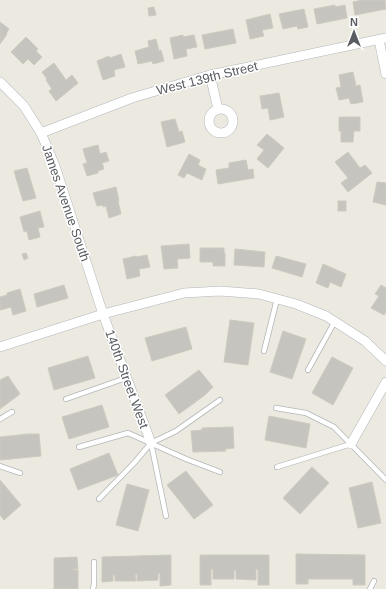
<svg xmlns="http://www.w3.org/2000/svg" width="386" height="589" viewBox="0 0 386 589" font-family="Helvetica,sans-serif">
	<rect width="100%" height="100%" fill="#ebe9e0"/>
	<g fill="#c6c4be" stroke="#cfcabf">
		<polygon points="362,0 385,0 386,9 355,15 353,2"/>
		<polygon points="335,5 335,7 345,5 347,18 317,24 314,9"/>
		<polygon points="154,7 156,15 149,16 148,8"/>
		<polygon points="304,9 308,27 298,29 297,26 283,29 279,14"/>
		<polygon points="270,14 273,28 262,30 264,36 250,39 246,20"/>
		<polygon points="0,22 9,29 6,34 7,34 0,44"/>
		<polygon points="233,29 236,43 205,49 202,35"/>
		<polygon points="183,35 183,37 194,35 197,47 186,49 187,56 174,59 170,38"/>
		<polygon points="26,37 38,49 36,51 42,57 34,65 28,59 23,64 11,52"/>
		<polygon points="156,39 159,51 161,50 164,61 153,64 152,61 138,64 135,51 149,47 148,41"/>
		<polygon points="121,54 125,67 114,70 115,76 103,80 97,61 109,56 110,58"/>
		<polygon points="54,63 66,80 72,75 78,83 56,101 49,91 52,89 46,80 47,79 42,72"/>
		<polygon points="353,72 356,86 360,85 363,102 351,104 349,98 339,100 336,88 341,87 339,75"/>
		<polygon points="279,93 284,117 270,120 268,108 262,109 260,96"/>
		<polygon points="339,117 360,117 360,131 354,131 353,142 341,142 341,131 339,131"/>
		<polygon points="175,119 179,132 182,131 185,142 167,147 161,122"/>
		<polygon points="267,134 284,148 268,168 257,159 264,150 257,145"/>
		<polygon points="98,145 100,154 106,152 109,161 102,163 104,169 98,171 98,173 87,176 83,164 87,163 83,149"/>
		<polygon points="348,152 360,168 365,165 372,173 348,192 341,183 348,178 335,162"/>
		<polygon points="189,154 200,160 198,165 206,169 202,180 187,173 184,178 178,175"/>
		<polygon points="246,160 248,170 253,169 254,178 218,184 216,170 229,168 229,163"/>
		<polygon points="27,168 36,198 23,201 14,171"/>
		<polygon points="377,182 386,183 386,205 373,202"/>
		<polygon points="116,187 119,201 118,201 121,214 109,218 106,206 103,207 103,205 97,206 93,193"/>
		<rect x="338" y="201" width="8" height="10"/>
		<polygon points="40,211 44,227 38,228 40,237 29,240 27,231 24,232 20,217"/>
		<polygon points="189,244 190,258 177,259 178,268 164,269 161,246"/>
		<polygon points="200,248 224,248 224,253 225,253 225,266 213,266 213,262 200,262"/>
		<polygon points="235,249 265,252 264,267 234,265"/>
		<polygon points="26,253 28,258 24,260 22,254"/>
		<polygon points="147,255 150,267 139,269 140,276 127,279 123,259 136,256 136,257"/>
		<polygon points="276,256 306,264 302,277 272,268"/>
		<polygon points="323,264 346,274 341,287 330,282 328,288 316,283"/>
		<polygon points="64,285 68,298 37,307 34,294"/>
		<polygon points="381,285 386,288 386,312 384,315 371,308 379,296 375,294"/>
		<polygon points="20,289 26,311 13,315 11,307 0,310 0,297 7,295 7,293"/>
		<polygon points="230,320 254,323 248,365 224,362"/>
		<polygon points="186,327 192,349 152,361 145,338"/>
		<polygon points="283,331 306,339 292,379 270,372"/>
		<polygon points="88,356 95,378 54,390 48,368"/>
		<polygon points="332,357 353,368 333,405 312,393"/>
		<polygon points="199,370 213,387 205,395 179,414 165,395"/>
		<polygon points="8,376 20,394 0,409 0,380"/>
		<polygon points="102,405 109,427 69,439 62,417"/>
		<polygon points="269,416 310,424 306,448 265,440"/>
		<polygon points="233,427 234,448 225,449 226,451 193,452 191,431 202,430 202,428"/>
		<polygon points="28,434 39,434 41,456 0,460 0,437"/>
		<polygon points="109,453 118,475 78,490 70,469"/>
		<polygon points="312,467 329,483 300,514 283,498"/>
		<polygon points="186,471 213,505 194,519 167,485"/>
		<polygon points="0,480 21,505 4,520 0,515"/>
		<polygon points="372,482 381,523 358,528 349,488"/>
		<polygon points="127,484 149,490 138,531 116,525"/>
		<polygon points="296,554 365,555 365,585 353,585 353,579 308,579 308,584 296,584"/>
		<polygon points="171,555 171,585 160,586 160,573 158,574 158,580 137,581 137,574 135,574 136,581 115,581 115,575 113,575 113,581 102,582 102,557"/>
		<polygon points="200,555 269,555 269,585 258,585 258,570 256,569 256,580 236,579 236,570 234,570 234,579 213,579 213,569 211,569 211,585 200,585"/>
		<polygon points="77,557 78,569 73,569 73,570 78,570 78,589 54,589 54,558"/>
	</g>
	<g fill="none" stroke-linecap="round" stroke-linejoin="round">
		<defs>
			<g id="lane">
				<polyline points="264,351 277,299"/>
				<polyline points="308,370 335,321"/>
				<polyline points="66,399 126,378"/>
				<polyline points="276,408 306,413 334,427 386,480"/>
				<polyline points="0,419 12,412"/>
				<polyline points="151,443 166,516"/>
				<polyline points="79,447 128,433 186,459 220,472"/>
				<polyline points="0,466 20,473"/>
				<polyline points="277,467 351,444"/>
				<polyline points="99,499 135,462 151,443 176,431 220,400"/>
				<polyline points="93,589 94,584 94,562"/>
				<polyline points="370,589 374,581"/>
			</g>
			<g id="street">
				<polyline points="379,40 386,74"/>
				<polyline points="210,75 218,109"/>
				<polyline points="0,82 24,106 41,133 55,166 103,314 151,443"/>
				<circle cx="221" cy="121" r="12"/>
				<polyline points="41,133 132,98 210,75 386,38"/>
				<polyline points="0,347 103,314 184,293 220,291 259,294 296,304 326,316 365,341 386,361"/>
				<polyline points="351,444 386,382"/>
			</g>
		</defs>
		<use href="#lane" stroke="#b3b6ba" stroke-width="6"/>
		<use href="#street" stroke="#b3b6ba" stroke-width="10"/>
		<use href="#lane" stroke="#fff" stroke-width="4.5"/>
		<use href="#street" stroke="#fff" stroke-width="9"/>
	</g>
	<g text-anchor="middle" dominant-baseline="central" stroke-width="3" stroke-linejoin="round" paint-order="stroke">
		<g font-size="13" fill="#595c61" stroke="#fff">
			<text transform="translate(207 78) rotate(-14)">West 139th Street</text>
			<text transform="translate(66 203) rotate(71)">James Avenue South</text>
			<text transform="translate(127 379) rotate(70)">140th Street West</text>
		</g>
	</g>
	<g transform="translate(354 32)" stroke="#ffffff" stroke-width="3" paint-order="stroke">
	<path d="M0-3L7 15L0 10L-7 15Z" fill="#595c61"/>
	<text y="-6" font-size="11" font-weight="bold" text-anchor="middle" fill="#595c61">N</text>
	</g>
</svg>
